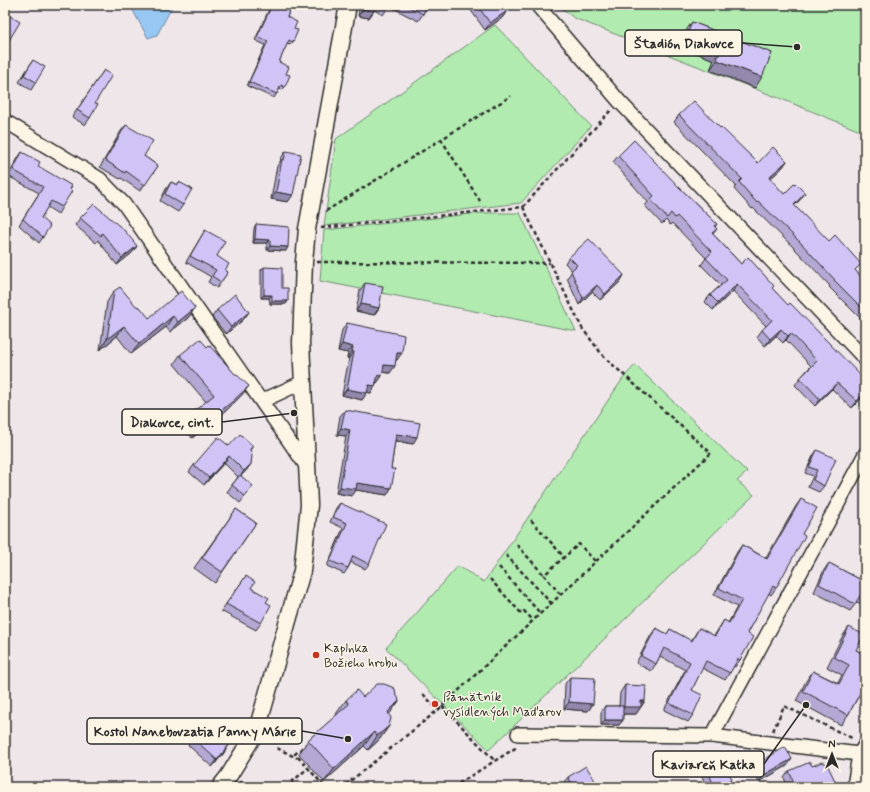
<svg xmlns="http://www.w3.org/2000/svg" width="870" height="792" viewBox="0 0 870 792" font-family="Mynerve,sans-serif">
	<rect width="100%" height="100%" fill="#efe6ea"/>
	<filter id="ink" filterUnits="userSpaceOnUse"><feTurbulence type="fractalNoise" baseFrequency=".025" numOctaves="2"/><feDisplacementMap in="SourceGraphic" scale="8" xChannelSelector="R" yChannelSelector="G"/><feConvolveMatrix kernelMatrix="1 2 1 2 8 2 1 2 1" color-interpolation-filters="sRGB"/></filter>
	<g filter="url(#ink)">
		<g fill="#b1ebb0" stroke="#6e8b6e">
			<polygon points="558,5 865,5 865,133 789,102 574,18"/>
			<polygon points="495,25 591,126 521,203 324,226 336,139"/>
			<polygon points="480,213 520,213 576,331 320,281 324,230"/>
			<polygon points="635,365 747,472 737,481 754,495 489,750 386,648 458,566 484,582 624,377"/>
		</g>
		<polygon fill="#97c7f3" stroke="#6c89a3" points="133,5 173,5 157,35 148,38 132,9"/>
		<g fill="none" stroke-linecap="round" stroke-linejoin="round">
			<defs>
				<g id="minor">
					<polyline points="537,5 619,101 865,359"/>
					<polyline points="5,121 100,179 124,204 307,467"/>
					<polyline points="262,401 303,382"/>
					<polyline points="518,734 712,736 859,754"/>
					<polyline points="712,736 865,454"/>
					<polyline points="854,787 859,754 865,745"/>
				</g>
				<polyline id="tertiary" points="220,787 228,777 257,730 302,571 309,505 301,343 304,262 307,229 348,5"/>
			</defs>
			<use href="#minor" stroke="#2b2b2b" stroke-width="16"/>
			<use href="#tertiary" stroke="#2b2b2b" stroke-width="19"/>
			<g stroke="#2b2b2b" stroke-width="2.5" stroke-dasharray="4 3" stroke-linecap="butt">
				<polyline points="441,139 480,201"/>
				<polyline points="523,207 611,110"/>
				<polyline points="326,211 511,96"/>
				<polyline points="321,228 523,207 582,328 604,357 711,453 438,710 343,787"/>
				<polyline points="317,262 550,263"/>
				<polyline points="531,520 564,557"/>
				<polyline points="517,545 544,575"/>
				<polyline points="506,555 551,603"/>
				<polyline points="499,567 540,613"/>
				<polyline points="490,579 521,613 524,611 533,620"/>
				<polyline points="560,594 544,575 579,544 595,561"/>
				<polyline points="423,694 438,710"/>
				<polyline points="442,706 495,761"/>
				<polyline points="773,731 784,706 854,739"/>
				<polyline points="308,743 295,754 308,768"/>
				<polyline points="277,748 297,758"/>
				<polyline points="240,782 251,787"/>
				<polyline points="286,787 308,768 325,787"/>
				<polyline points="453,787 517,747"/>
			</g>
			<use href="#minor" stroke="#fcf5e5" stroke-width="13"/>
			<use href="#tertiary" stroke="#fcf5e5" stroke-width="16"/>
		</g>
		<g fill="#b3a9d4" stroke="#2b2b2b">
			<polygon points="271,5 292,5 287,17 294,29 293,42 290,45 287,44 279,62 286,74 285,87 282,90 279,89 274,98 247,86 265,45 255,40"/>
			<polygon points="360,5 427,5 423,14 418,21 389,6 383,15 374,10 369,18 358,16"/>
			<polygon points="458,5 463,5 461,8"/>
			<polygon points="467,5 503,5 507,11 502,18 485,30"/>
			<polygon points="692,22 772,53 755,88 710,70 714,60 679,46 685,32"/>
			<polygon points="33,60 36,82 31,90 19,82"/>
			<polygon points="104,70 95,103 90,118 85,125 72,117"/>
			<polygon points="679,115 720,128 758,163 787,161 782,168 770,179 784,194 800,200 794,205 865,281 865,323 829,287 830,286 795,249 753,208 752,209 734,189 736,186 674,122"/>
			<polygon points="126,125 144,156 158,166 140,191 121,178 120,179 100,167 121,131"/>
			<polygon points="286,151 288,202 271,199 277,166 280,162 281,158"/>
			<polygon points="22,152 38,166 70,189 62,207 58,214 47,207 41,218 43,237 39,243 19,225 39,193 8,176 18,158"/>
			<polygon points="618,156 679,187 717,224 715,227 717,229 713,234 741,264 772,288 862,391 860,400 852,408 832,389 815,406 795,385 800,378 811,366 786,340 783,343 776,336 765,346 757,337 762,330 766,326 733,291 713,310 705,302 710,295 721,285 701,265 706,258 672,223 670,225 666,220 662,224 645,206 648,202 613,162"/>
			<polygon points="171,182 177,185 179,182 183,205 178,212 160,201 166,189"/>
			<polygon points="80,218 137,246 132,253 117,265 98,240 96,243 75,225"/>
			<polygon points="256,224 286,251 267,250 267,243 253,243 254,228"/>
			<polygon points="205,230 217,256 225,270 228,272 217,288 208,282 211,277 186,262"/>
			<polygon points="569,257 624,275 620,282 600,300 592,292 579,305 567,278 572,271 565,263"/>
			<polygon points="264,267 282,288 288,301 286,304 270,304 269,298 261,298 261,270"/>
			<polygon points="365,283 379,308 374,315 356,311 360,290"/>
			<polygon points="114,291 149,318 195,308 188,318 170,332 166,327 131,354 117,336 100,350 107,302"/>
			<polygon points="217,310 244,319 226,334 212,317"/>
			<polygon points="347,323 397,360 396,360 390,373 382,372 382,376 377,383 376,383 375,386 371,393 367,392 362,400 342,395 349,358 347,358 348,353 338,351 342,330"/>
			<polygon points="207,347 235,374 242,395 227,410 192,438 182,425 188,416 206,402 174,364 180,355"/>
			<polygon points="345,410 413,444 395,441 391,469 391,488 387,495 356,490 352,496 336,493 346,436 337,435 340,416"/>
			<polygon points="229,446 253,446 250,450 251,464 241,476 248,493 240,503 227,492 232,485 238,477 224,463 204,485 189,472 194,465"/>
			<polygon points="817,450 824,486 819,492 808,487 813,476 805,473 813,456"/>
			<polygon points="801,499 802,534 776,588 771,595 768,593 747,633 740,660 735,667 734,666 725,680 702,668 692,690 693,715 688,722 664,710 685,670 660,656 656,664 651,671 636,663 651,635 656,628 667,634 670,629 691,641 699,628 714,636 724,620 728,623 737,607 714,595 737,552 742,545 766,558 796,506"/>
			<polygon points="340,503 369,564 365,569 351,562 348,568 344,574 327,566 343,528 330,522 336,508"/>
			<polygon points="236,509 256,523 215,583 194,568"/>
			<polygon points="829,563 865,582 865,606 857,602 850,611 814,592 824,570"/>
			<polygon points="246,576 251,588 266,602 261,623 256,630 221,611"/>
			<polygon points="849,627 856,650 865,655 865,690 864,691 862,690 848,715 841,725 796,701 806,681 813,671 838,683 842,675 827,667 842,637"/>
			<polygon points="570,677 593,704 588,711 564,709 565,684"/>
			<polygon points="625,685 645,701 636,714 623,714 623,720 619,725 601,725 601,712 605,706 619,706 620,693"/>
			<polygon points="363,697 389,715 389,726 379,740 368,750 364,746 324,782 299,754 308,740 337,715 336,714 346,700"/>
			<polygon points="193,738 224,753 212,767 188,745"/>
			<polygon points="757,764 787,766 759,782 753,771"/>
			<polygon points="705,766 727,786 726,787 707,787 700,773"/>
			<polygon points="812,766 836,787 788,787 784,778 789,771"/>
			<polygon points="568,777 597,784 595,787 566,787 564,782"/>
		</g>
		<g fill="#9289ad" stroke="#2b2b2b">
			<polygon points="363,9 374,11 369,18 358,16"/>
			<polygon points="507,11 502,18 485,30 490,23"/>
			<polygon points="687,35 721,49 714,60 679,46"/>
			<polygon points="717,60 762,77 755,88 710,70"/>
			<polygon points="787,161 782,168 764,184 769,177"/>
			<polygon points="276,192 293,195 288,202 271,199"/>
			<polygon points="805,193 800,200 789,211 794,205"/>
			<polygon points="255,239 270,240 267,243 253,243"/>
			<polygon points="137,246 132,253 117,265 122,258"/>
			<polygon points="270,246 288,247 286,251 267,250"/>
			<polygon points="624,275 620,282 600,300 605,294"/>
			<polygon points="737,284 733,291 713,310 718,303"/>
			<polygon points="597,285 592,292 579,305 583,298"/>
			<polygon points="264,295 272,295 269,298 261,298"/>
			<polygon points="272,301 288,301 286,304 270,304"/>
			<polygon points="361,304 379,308 374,315 356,311"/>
			<polygon points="195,308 188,318 170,332 178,322"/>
			<polygon points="249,312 244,319 226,334 231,327"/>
			<polygon points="173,316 166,327 131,354 139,344"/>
			<polygon points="124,326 117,336 100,350 107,339"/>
			<polygon points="781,329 776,336 765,346 770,339"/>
			<polygon points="791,333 786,340 783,343 788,336"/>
			<polygon points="342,344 353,347 348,353 338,351"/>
			<polygon points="352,351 354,352 349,358 347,358"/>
			<polygon points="397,353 402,353 397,360 392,359"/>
			<polygon points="384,365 395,366 390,373 379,372"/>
			<polygon points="378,375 382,376 377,383 373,382"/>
			<polygon points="837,383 832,389 815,406 820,399"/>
			<polygon points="369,385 375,386 371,393 364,392"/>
			<polygon points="249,386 242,395 227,410 192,438 198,429"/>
			<polygon points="347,389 367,393 362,400 342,395"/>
			<polygon points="864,393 860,400 852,408 857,401"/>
			<polygon points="341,428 350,430 346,436 337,435"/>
			<polygon points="396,434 417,437 413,444 392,440"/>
			<polygon points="229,456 224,463 204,485 209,478"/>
			<polygon points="251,464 246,471 239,478 244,471"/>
			<polygon points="357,483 391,488 387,495 356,490 352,496 336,493 340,487"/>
			<polygon points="399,701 389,715 388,712"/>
			<polygon points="641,701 645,701 636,714 619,714 624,707"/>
			<polygon points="569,702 593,704 588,711 564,709"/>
			<polygon points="605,720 623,720 619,725 601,725"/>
			<polygon points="389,726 379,740 368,750 377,736"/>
			<polygon points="374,732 364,746 324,782 334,769"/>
			<polygon points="229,745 224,753 212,767 217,760"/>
			<polygon points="792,759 787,766 759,782 764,775"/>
			<polygon points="732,779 727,786 726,787 717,787"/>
		</g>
		<g fill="#d0c4f7" stroke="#2b2b2b">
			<polygon points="272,5 292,5 287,17 297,22 294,29 298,30 293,42 289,40 279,62 289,67 286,74 290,75 285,87 281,85 277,94 249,82 268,41 257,37"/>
			<polygon points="363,5 374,5 374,11 363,9"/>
			<polygon points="382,5 390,5 388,8"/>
			<polygon points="405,5 427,5 423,14"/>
			<polygon points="477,5 503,5 507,11 490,23"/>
			<polygon points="5,13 20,22 5,47"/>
			<polygon points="692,22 772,53 762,77 717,60 721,49 687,35"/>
			<polygon points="33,60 45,67 36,82 24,75"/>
			<polygon points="104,70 112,75 95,103 98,104 90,118 77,110"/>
			<polygon points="694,101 720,128 721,127 758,163 773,147 787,161 769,177 784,194 795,183 805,193 794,205 829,241 835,235 861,264 855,270 865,281 865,311 834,280 835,280 800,242 758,201 757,203 739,182 742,179 679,115"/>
			<polygon points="126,125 153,141 144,156 158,166 145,185 126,171 125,173 105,160"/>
			<polygon points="634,140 679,187 717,224 714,226 717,229 712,233 741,264 748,257 774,286 772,288 788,305 790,303 865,380 865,386 861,390 864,393 857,401 837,383 820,399 800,378 817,361 791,333 788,336 781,329 770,339 762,330 772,320 737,284 718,303 710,295 727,280 706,258 712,252 677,216 675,218 671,213 667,218 650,199 654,196 618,156"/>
			<polygon points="286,151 301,154 293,195 276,192 282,159 284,160"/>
			<polygon points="22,152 40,162 38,166 72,186 70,189 72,191 62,207 51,201 41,218 50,226 43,237 23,219 43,187 13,170"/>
			<polygon points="171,182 177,185 179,182 192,189 183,205 165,194"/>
			<polygon points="94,204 125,231 137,246 122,258 102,233 101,236 80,218"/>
			<polygon points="256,224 289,227 288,247 270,246 270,240 255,239"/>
			<polygon points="205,230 225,241 217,256 229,264 225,270 228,272 221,282 212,276 216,270 190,256"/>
			<polygon points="589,239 624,275 605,294 597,285 583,298 571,271 577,265 569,257"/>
			<polygon points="264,267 282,268 282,288 288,288 288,301 272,301 272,295 264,295"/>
			<polygon points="365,283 383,286 379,308 361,304"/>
			<polygon points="120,287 136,306 140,307 149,318 181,291 195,308 178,322 173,316 139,344 124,326 107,339 114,291"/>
			<polygon points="235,294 249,312 231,327 217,310"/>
			<polygon points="347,323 404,335 402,353 397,353 395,366 384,365 382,376 378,375 375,386 369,385 367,393 347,389 354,352 352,351 353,347 342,344"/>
			<polygon points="200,339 207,347 209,345 235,374 236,374 249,386 233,401 198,429 188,416 214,395 180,355"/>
			<polygon points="345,410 420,423 417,437 396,434 391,469 395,469 391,488 357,483 356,489 340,487 350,430 341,428"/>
			<polygon points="240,434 253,446 250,449 252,456 251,464 244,471 229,456 209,478 194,465 218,437 229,446"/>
			<polygon points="817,450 836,459 824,486 813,480 817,470 809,467"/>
			<polygon points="240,475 253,486 245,496 232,485"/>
			<polygon points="801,499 817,508 802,534 805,536 776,588 773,586 747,633 753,637 740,660 738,659 730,673 706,661 692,690 702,695 693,715 669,703 690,662 664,648 656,664 641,656 656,628 667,634 670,629 692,641 699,628 715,636 724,620 729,623 742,600 719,588 742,545 767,559"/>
			<polygon points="340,503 386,524 369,564 353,556 348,568 330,561 347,523 333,517"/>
			<polygon points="236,509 256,523 222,572 202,558"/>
			<polygon points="829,563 865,582 865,596 861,594 855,604 819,584"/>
			<polygon points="246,576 255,582 251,588 269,598 266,602 271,605 261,623 226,604"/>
			<polygon points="849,627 864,635 856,650 865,655 865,684 848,715 803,691 813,671 839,684 849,665 834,657"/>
			<polygon points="570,677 595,678 593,704 569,702"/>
			<polygon points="377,684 384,684 392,687 395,689 396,695 398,697 399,701 388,712 391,718 389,726 377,736 374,732 334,769 308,740 349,704 346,700 357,690 363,697"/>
			<polygon points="625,685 646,686 645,701 641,701 641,707 624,707"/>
			<rect x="605" y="706" width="18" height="14"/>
			<polygon points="205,724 229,745 217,760 193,738"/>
			<polygon points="785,747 792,759 764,775 757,764"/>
			<polygon points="722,758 732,779 717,787 715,787 705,766"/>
			<polygon points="810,762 812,766 822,762 827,764 836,783 836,787 796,787 789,771"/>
			<polygon points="586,766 597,784 592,787 574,787 568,777"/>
			<polygon points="764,783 765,787 755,787"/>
		</g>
	</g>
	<g fill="#c8321e" stroke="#fcf5e5" stroke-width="1.5">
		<circle cx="316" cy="655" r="4"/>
		<circle cx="435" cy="704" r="4"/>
	</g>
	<g text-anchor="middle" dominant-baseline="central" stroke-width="3" stroke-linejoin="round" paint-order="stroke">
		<g font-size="13" fill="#2b2b2b" stroke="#fcf5e5" text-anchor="start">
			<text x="324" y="648">Kaplnka<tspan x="324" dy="15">Božieho hrobu</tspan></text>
			<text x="443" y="697">Pamätník<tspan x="443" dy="15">vysídlených Maďarov</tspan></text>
		</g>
	</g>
	<path fill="none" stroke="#2b2b2b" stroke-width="1.5" d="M797 47L742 43M294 413L222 422M348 739L302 731M806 705L764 764"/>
	<g fill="#2b2b2b" stroke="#fcf5e5" stroke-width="1.5">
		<circle cx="797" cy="47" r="4"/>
		<circle cx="294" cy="413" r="4"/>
		<circle cx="348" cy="739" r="4"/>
		<circle cx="806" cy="705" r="4"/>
	</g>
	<g fill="#fcf5e5" stroke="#2b2b2b" stroke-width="1.5">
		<rect x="625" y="30" width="117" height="26" rx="4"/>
		<rect x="122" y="409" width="100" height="26" rx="4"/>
		<rect x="87" y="718" width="215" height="26" rx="4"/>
		<rect x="653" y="751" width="111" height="26" rx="4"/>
	</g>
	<g font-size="14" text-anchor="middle" font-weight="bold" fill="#2b2b2b">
		<text x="684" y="48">Štadión Diakovce</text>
		<text x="172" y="427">Diakovce, cint.</text>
		<text x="195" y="736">Kostol Nanebovzatia Panny Márie</text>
		<text x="708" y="769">Kaviareň Katka</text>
	</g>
	<rect width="870" height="792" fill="none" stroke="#fcf5e5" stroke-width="20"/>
	<rect x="10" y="10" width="850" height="772" fill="none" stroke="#2b2b2b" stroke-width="1.5" filter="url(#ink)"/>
	<g transform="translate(832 754)" stroke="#fcf5e5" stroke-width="3" paint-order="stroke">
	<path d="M0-3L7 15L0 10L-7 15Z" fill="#2b2b2b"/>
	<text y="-6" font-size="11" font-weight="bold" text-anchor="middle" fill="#2b2b2b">N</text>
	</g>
</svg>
